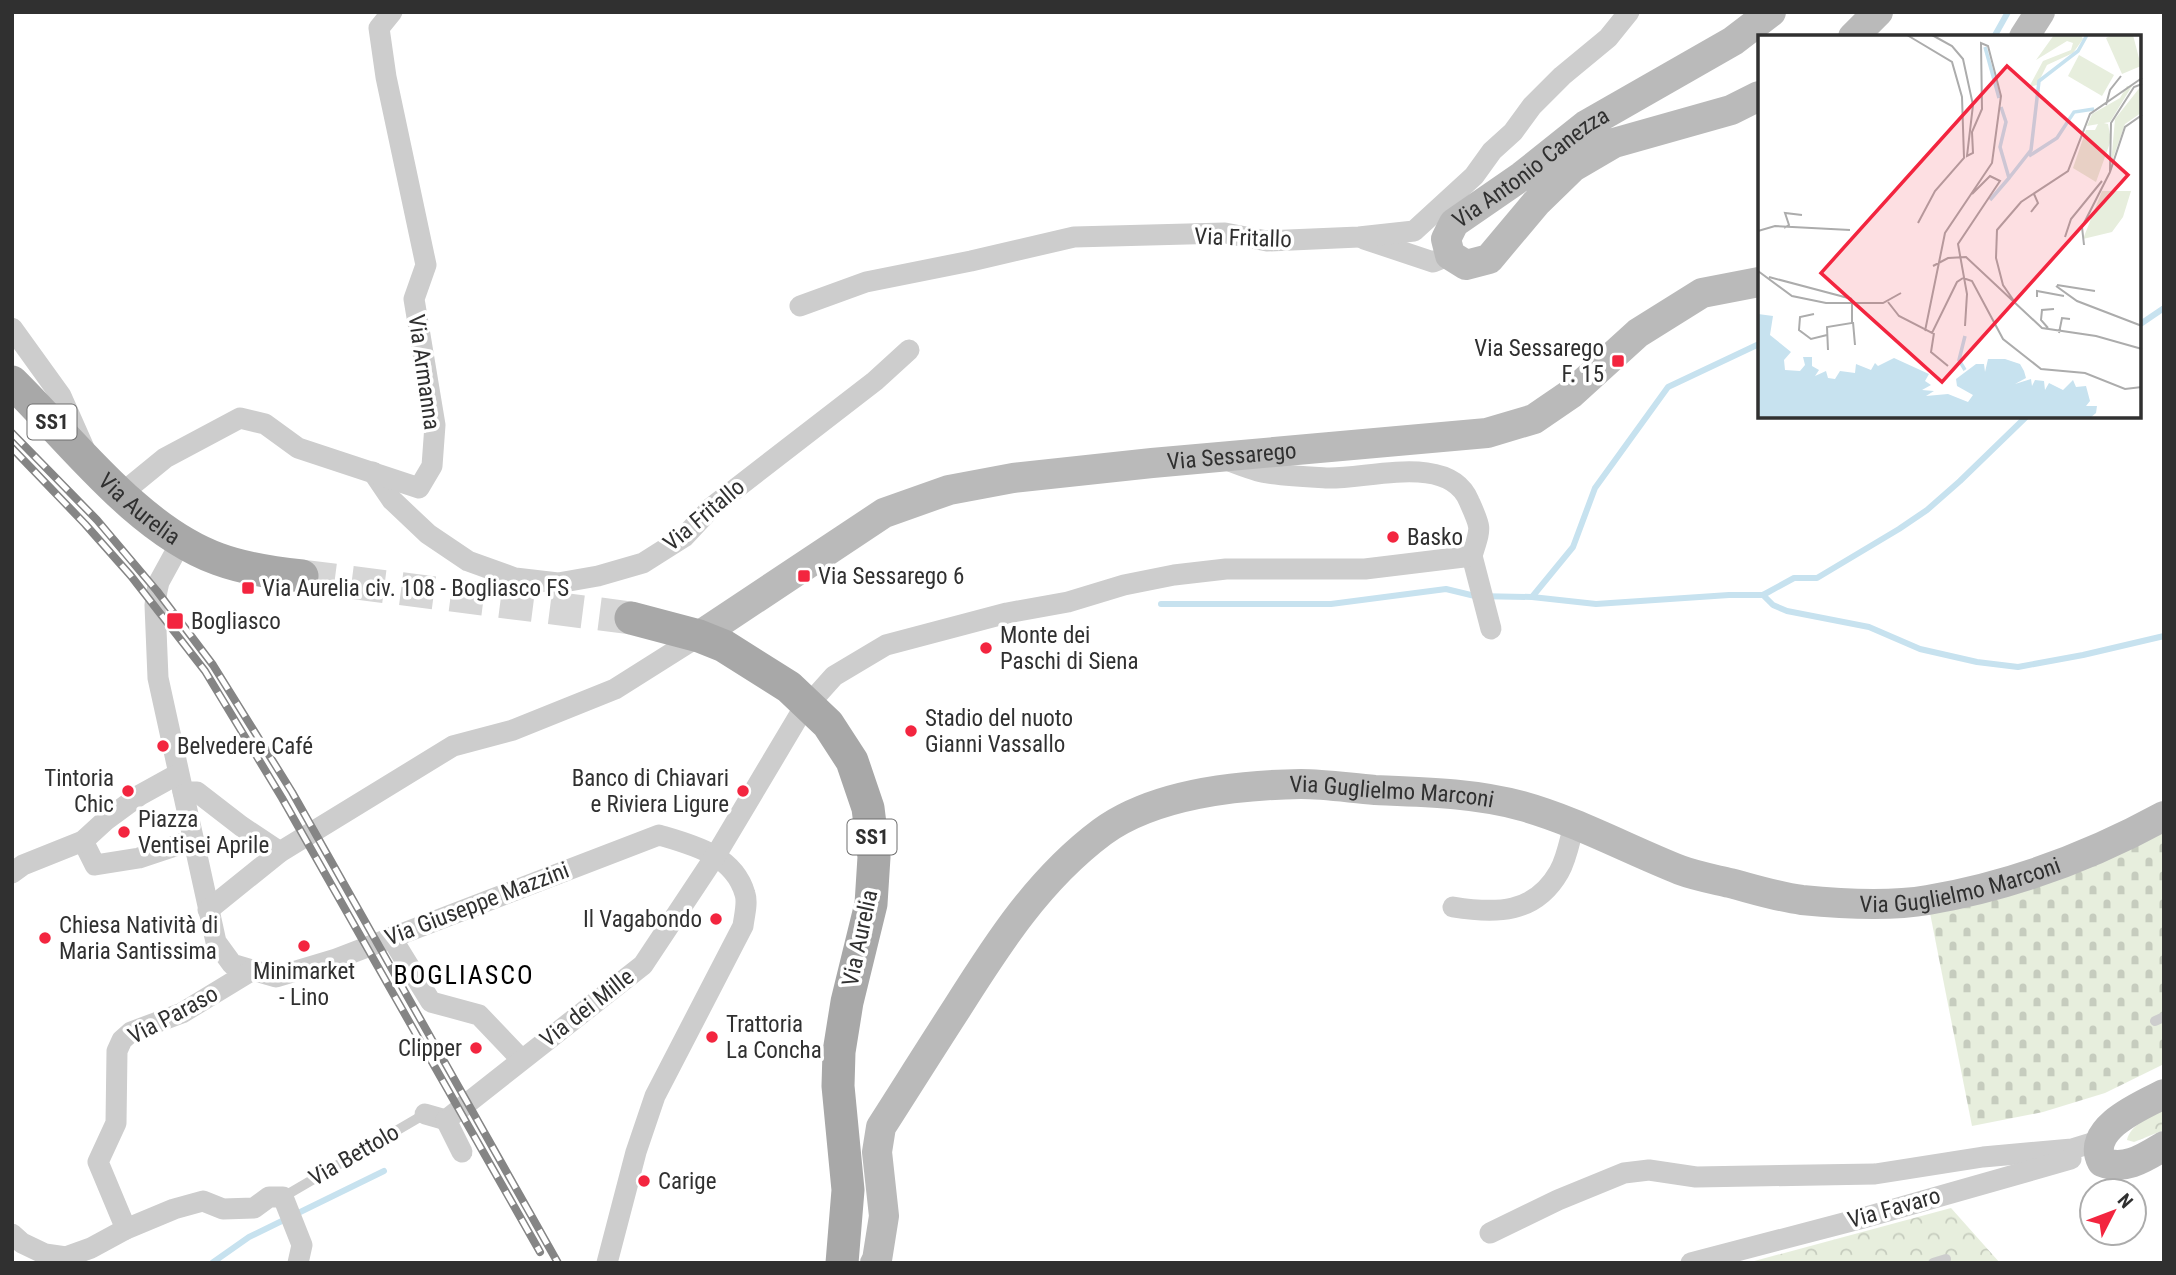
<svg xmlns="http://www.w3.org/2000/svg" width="2176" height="1275" viewBox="0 0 2176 1275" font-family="'Roboto Condensed',sans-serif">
	<defs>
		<pattern id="forest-crowns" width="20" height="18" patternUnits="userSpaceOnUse" patternTransform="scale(1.75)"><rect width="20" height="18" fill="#e7eedd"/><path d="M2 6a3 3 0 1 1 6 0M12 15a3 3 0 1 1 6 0" fill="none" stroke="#c6ccbe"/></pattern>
		<pattern id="cemetery-stones" width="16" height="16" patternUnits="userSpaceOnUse" patternTransform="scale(1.75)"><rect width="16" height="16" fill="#e7eedd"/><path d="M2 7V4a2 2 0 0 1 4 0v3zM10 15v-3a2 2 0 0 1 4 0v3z" fill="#c6ccbe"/></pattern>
	</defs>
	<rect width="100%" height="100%" fill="#fff"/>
	<g fill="url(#forest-crowns)">
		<path d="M2164 1110V1130L2134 1142 2127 1140C2130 1125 2151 1116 2164 1110Z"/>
		<polygon points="1951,1208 2000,1263 1747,1263"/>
	</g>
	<polygon fill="url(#cemetery-stones)" points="2164,829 2164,1064 2105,1093 2043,1112 1972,1126 1930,913"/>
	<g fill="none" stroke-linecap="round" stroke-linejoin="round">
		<g stroke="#c7e2ef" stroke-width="6">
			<polyline points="1994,37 2008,12"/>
			<polyline points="2139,325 2164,308"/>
			<polyline points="1763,595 1773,605 1787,611 1869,627 1920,649 1977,662 2018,667 2083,655 2164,636"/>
			<polyline points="1532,597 1596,604 1729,595 1763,595 1794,578 1817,578 1899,529 1927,510 1960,481 2027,416"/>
			<polyline points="1161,604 1331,604 1446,589 1475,596 1532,597 1573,547 1595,488 1668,387 1759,344"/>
			<polyline points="212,1263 249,1237 384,1171"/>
		</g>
		<polyline stroke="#d6d6d6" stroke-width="33" stroke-dasharray="33 17" stroke-linecap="butt" points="302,576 631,618"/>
		<g stroke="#cdcdcd" stroke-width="10">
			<polyline points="2155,1021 2164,1017"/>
			<polyline points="283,1197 425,1114"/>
			<polyline points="1933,1263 1946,1259"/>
		</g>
		<g stroke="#cdcdcd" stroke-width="21">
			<polyline points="1364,239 1433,262 1450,255"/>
			<polyline points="800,306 866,282 971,261 1074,237 1225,233 1267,241 1359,237 1414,231 1474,176 1492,151 1513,132 1532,106 1562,76 1608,38 1629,12"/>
			<polyline points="12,328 61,396 84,448"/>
			<polyline points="373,472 392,500 428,534 468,561 515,578 558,583 598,576 643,563 684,537 712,507 875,381 909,350"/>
			<polyline points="121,494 165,458 240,418 265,424 298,448 419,488 432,466 435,425 414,299 426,265 386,77 379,28 392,12"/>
			<path d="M182 540 159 582 157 591 155 605 158 678 216 942 232 964 276 977 336 959 659 835C693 845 734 855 745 894 748 903 744 917 743 926L655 1096 636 1152 607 1263"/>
			<polyline points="1472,556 1491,629"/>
			<polyline points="183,792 197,792 241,826 280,852"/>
			<polyline points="83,841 95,865 139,858 193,840"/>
			<polyline points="12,873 23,865 83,841 106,820 140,795 178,774"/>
			<path d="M1453 907C1496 914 1535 914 1559 872 1567 858 1570 839 1574 825"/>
			<polyline points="208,910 280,852 453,746 513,730 615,689 699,636"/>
			<polyline points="391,937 431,1002 479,1015 521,1059"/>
			<polyline points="425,1114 446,1120"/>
			<path d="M446 1120 643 965 716 855 800 714 834 676 886 645 1007 613 1068 602 1124 585 1174 575 1226 569H1365L1472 556C1481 526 1482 530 1469 501 1449 452 1366 480 1326 478 1307 477 1286 476 1267 473 1254 471 1240 465 1227 460"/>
			<polyline points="446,1120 462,1152"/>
			<polyline points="126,1229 98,1162 116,1123 117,1051 122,1040 131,1032 182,1013 251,971"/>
			<polyline points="1490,1233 1558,1200 1624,1173 1649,1170 1696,1177 1875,1174 1983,1157 2072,1149 2098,1141"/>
			<polyline points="12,1234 22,1243 45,1254 66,1257 91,1248 126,1229 174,1209 203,1201 223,1209 254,1208 269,1197 283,1197 302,1245 298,1263"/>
			<polyline points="1691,1263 1863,1218 2071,1159"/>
		</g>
		<g stroke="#bababa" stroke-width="30">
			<polyline points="1853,37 1878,12"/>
			<polyline points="2024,37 2040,12"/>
			<path id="s1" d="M1759 96 1731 110 1614 143 1573 167 1536 203 1489 259 1466 265 1450 255 1446 239 1454 223 1522 176 1586 125 1733 41 1771 12"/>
			<path id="s2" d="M699 636 884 513 949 490 1013 478 1152 463 1487 433 1534 419 1572 393 1638 333 1702 293 1759 282"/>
			<path d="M2164 1094C2140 1106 2085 1129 2102 1162 2125 1171 2144 1158 2164 1146"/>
			<path id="s3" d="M875 1263 877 1260 884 1216 877 1152 881 1127C906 1088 931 1048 957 1008 998 943 1039 879 1102 832 1154 794 1238 785 1301 784 1325 784 1350 788 1375 790 1424 792 1474 793 1522 806 1576 821 1627 849 1680 870 1696 876 1713 879 1730 883 1753 889 1778 897 1802 900 1842 904 1888 907 1928 900 2010 886 2091 856 2164 816"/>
		</g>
		<g stroke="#a8a8a8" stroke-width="33">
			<path id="s4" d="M12 382C72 441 138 530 218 559 245 569 273 573 302 576"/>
			<polyline points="631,618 699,636 724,646 789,687 828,724 852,761 868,808 874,857 871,904 847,1002 839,1052 838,1086 848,1190 842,1263"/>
		</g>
		<defs>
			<g id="rail">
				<polyline points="12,433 97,520 157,591 213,665 292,792 558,1263"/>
				<polyline points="12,448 85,524 131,576 205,671 282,798 540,1252"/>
			</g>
		</defs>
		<use href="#rail" stroke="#858585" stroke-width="8"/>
		<use href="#rail" stroke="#fff" stroke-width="5" stroke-dasharray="16" stroke-linecap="butt"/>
	</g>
	<g fill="#f3253f" stroke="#fff" stroke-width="2.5">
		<rect x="1611" y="354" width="14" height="14" rx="3.5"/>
		<circle cx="1393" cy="537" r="7"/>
		<rect x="797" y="569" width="14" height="14" rx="3.5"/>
		<rect x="241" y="581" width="14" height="14" rx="3.5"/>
		<rect x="166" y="612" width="18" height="18" rx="3.5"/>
		<circle cx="986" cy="648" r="7"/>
		<circle cx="911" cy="731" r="7"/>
		<circle cx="163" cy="746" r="7"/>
		<circle cx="128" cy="791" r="7"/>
		<circle cx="743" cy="791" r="7"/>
		<circle cx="124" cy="832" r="7"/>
		<circle cx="716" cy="919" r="7"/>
		<circle cx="45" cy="938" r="7"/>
		<circle cx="304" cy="946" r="7"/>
		<circle cx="712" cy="1037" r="7"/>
		<circle cx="476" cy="1048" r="7"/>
		<circle cx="644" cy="1181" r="7"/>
	</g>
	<g text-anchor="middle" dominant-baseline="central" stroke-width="7" stroke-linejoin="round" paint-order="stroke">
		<g fill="#fff" stroke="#6e6e6e" stroke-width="2">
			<rect x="27.5" y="404.5" width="49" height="35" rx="5"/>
			<rect x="847.5" y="819.5" width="49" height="35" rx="5"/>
		</g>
		<g font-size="21" font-weight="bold" fill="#303030">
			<text x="52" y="422">SS1</text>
			<text x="872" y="837">SS1</text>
		</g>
		<g font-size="23" fill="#303030" stroke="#fff">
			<text stroke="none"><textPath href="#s1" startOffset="497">Via Antonio Canezza</textPath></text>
			<text transform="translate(1243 238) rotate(2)">Via Fritallo</text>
			<text transform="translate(424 372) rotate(82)">Via Armanna</text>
			<text stroke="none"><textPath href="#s2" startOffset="576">Via Sessarego</textPath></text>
			<text stroke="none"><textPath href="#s4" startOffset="180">Via Aurelia</textPath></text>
			<text transform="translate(704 515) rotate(-40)">Via Fritallo</text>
			<text stroke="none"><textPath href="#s3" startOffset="807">Via Guglielmo Marconi</textPath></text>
			<text stroke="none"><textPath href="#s3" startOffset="1395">Via Guglielmo Marconi</textPath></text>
			<text transform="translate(477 904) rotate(-21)">Via Giuseppe Mazzini</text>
			<text transform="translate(860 938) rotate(-78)">Via Aurelia</text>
			<text transform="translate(587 1008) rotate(-38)">Via dei Mille</text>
			<text transform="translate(173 1015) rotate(-28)">Via Paraso</text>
			<text transform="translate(354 1155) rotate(-30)">Via Bettolo</text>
			<text transform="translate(1894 1208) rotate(-16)">Via Favaro</text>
		</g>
		<g font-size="23" fill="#303030" stroke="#fff" text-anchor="start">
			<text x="1604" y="348" text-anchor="end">Via Sessarego<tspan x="1604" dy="26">F. 15</tspan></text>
			<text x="1407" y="537">Basko</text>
			<text x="818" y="576">Via Sessarego 6</text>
			<text x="262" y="588">Via Aurelia civ. 108 - Bogliasco FS</text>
			<text x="191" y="621">Bogliasco</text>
			<text x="1000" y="635">Monte dei<tspan x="1000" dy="26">Paschi di Siena</tspan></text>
			<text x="925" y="718">Stadio del nuoto<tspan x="925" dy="26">Gianni Vassallo</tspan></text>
			<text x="177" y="746">Belvedere Café</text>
			<text x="114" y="778" text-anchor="end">Tintoria<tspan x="114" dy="26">Chic</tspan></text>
			<text x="729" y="778" text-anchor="end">Banco di Chiavari<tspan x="729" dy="26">e Riviera Ligure</tspan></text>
			<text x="138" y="819">Piazza<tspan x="138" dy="26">Ventisei Aprile</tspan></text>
			<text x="702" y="919" text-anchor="end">Il Vagabondo</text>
			<text x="59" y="925">Chiesa Natività di<tspan x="59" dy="26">Maria Santissima</tspan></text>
			<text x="304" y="971" text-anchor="middle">Minimarket<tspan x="304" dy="26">- Lino</tspan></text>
			<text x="726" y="1024">Trattoria<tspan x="726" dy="26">La Concha</tspan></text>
			<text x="462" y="1048" text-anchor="end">Clipper</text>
			<text x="658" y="1181">Carige</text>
		</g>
		<g font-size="26" letter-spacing="2" fill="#000" stroke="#fff">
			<text x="464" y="975">BOGLIASCO</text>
		</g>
	</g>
	<g transform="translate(1758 35)">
		<rect width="383" height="383" fill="#fff"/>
		<path d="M296 0H323L325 4 315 18 289 30 279 50 271 52 285 26 313 15 315 8 309 6 278 25ZM369 51H374L352 87 329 91 334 79 362 63ZM383 51V78L367 89 353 129 357 84ZM344 156H373L365 182 354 197 325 204Z" fill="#e7eedd"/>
		<path d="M341 87 350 89 353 105 338 147 315 133 328 95H337Z" fill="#e7eedd"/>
		<path d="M354 0H375L383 31 364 39 348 3ZM321 20 356 40 344 61 310 41Z" fill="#e7eedd"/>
		<path d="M0 279 15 281 12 300 33 317 26 325 27 335 42 336 47 330 45 322H54V331L61 335 57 341 68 336 70 343 77 344 82 336 97 338 98 329 113 335 117 328 120 331 136 323 171 339 167 346 173 350 164 355 176 356 168 361 190 359 210 367 215 360 199 351 198 344 218 329H226L227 337 230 324H247L262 329 266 336 268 343 257 349 273 344 274 351 277 345 286 346 287 355 291 348 305 355 315 345 318 352 328 351 332 366 328 371H339L338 378 332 383H0Z" fill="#c7e2ef"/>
		<path fill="none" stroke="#c7e2ef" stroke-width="3.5" d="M227 12 241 63M271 121 299 103 316 77 336 74M251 143 273 115 281 46 320 16 329 0M232 165 251 143 242 112 248 87 243 72M207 301 201 325 207 335"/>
		<path fill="none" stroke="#acacac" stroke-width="2" d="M149 0 194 27 204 62 206 123 177 156 160 188M384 49 376 52 353 88 352 137 367 92 384 80M348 70 352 55 363 41M273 177 280 168 276 159M26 193 31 190 27 178 44 180M0 196 17 191 92 195M307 202 313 184 344 146M326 210 324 192 352 137M175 231 190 223 208 222 284 293 338 301 384 314M0 236 34 261 68 268H125L143 258M11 242 94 264M205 243 214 246 245 304 283 334 327 338 367 354 384 352M299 250 337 256M298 251 319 266 384 291M279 262V256L306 261M256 266 245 250 238 223 239 195 263 167 310 136 332 79 384 43M130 267 141 281 174 298 199 247 205 243M56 279 42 282 41 295 53 304 69 300M95 287 97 310M207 291 209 259 200 209 242 146 232 141 214 159M290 293 283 285 284 275 296 274M167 296 187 198 234 128 243 61 230 11 223 8 224 74 214 97 215 118 209 121 215 70 205 24 194 11 174 0M176 298 173 317 190 331M301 298 304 283 312 284M70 315 69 292 94 288V268"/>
		<path fill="#f3253f" fill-opacity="0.15" stroke="#f3253f" stroke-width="3.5" d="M249 31 370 140 184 347 63 238Z"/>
		<rect width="383" height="383" fill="none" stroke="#303030" stroke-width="3.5"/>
	</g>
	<rect width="2176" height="1275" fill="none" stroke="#303030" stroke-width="28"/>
	<g transform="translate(2113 1212) rotate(48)"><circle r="33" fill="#ffffff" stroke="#acacac" stroke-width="2"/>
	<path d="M0-5L12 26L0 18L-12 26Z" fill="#f3253f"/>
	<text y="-10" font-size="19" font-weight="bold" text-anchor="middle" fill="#303030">N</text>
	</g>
</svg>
